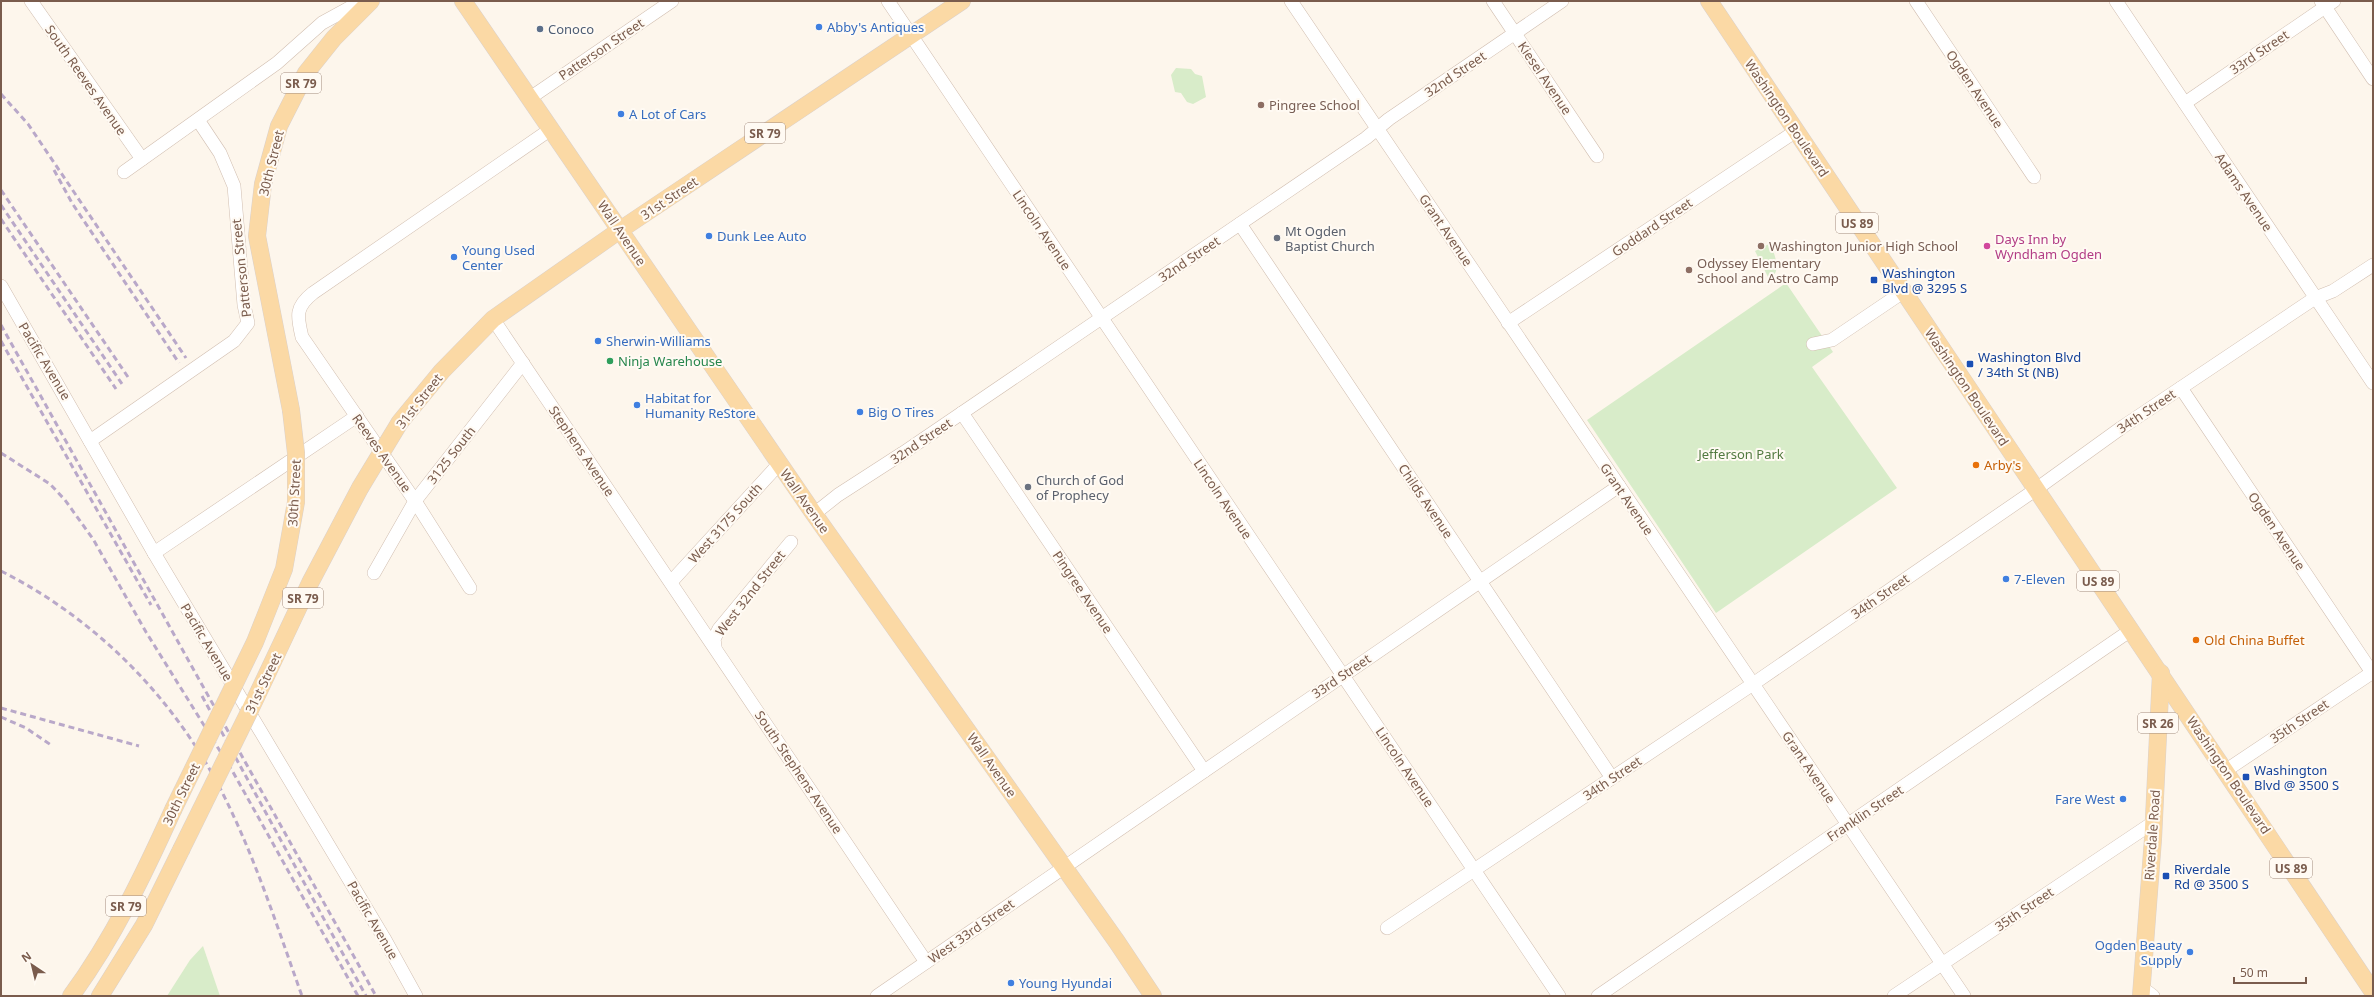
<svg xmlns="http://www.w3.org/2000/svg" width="2374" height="997" viewBox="0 0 2374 997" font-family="'Noto Sans',sans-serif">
	<rect width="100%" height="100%" fill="#fdf6ec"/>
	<g fill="#d8ecc9">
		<polygon points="1176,68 1191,69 1195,74 1202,76 1206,97 1193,104 1187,102 1181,93 1175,92 1171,75"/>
		<path d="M1771 243C1774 256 1783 271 1769 279L1755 251Z"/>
		<polygon points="1786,283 1833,352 1812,367 1897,488 1716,613 1587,420"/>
		<polygon points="203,946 220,996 167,996 190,960"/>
	</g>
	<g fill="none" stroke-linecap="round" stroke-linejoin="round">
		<defs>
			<g id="minor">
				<polyline points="31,1 142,159"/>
				<polyline points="888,1 1559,996"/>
				<polyline points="1291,1 1964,996"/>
				<polyline points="1493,1 1597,156"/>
				<polyline points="1916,1 2034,177"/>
				<polyline points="2116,1 2373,383"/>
				<polyline points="2321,1 2373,79"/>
				<polyline points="530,98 672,1"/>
				<polyline points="2185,103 2334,1"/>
				<polyline points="124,172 277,63 322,23 362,1"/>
				<polyline points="1240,224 1612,778"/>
				<polyline points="1,286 154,553 384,938 416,996"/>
				<polyline points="493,319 926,962"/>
				<polyline points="1508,323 1796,131"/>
				<polyline points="1813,344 1832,340 1903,292"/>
				<polyline points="2181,388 2373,674"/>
				<polyline points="962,413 1204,771"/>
				<polyline points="90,441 234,341 248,323 244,305 234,186 220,153 198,120"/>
				<polyline points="814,514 838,495 903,453 1366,138 1389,119 1562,1"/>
				<polyline points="154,553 357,416"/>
				<polyline points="374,573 415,501 523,363"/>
				<polyline points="671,582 779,464"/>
				<path d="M470 588 415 501 302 337C297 316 295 307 313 293L551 129"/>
				<polyline points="715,646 714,639 719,629 791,542"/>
				<polyline points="2225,771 2373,672"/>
				<polyline points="1387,928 1753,684 2035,490 2121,428 2315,298 2333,291 2373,265"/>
				<polyline points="2141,987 2153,996"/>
				<polyline points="877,996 1619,486"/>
				<polyline points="1598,996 2131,630"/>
				<polyline points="1894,996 2154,822"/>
			</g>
			<g id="major">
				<polyline points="463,1 814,514 1117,942 1153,996"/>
				<polyline points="1709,1 2373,992"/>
				<polyline points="291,410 257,236 263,184 279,126 306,73 334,38 371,1"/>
				<polyline points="400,422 442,371 493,319 620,230 962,1"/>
				<polyline points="235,683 255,642 284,569 296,502"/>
				<polyline points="250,710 310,583 360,488"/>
				<path d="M71 996C113 939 144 874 173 810"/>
				<polyline points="100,996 144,925 181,850"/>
				<polyline points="2141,996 2153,839 2161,673"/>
			</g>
		</defs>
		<use href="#minor" stroke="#d1beb0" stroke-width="14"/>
		<use href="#major" stroke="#dad1cd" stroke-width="18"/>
		<use href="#minor" stroke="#fff" stroke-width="13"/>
		<use href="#major" stroke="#fbd9a5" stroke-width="17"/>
		<g stroke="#b9a8c9" stroke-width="3" stroke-dasharray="6 4" stroke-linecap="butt">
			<polyline points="1,94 28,124 186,358"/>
			<polyline points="54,170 72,203 179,363"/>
			<polyline points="1,190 130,380"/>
			<polyline points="1,205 122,384"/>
			<polyline points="1,219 116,389"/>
			<polyline points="1,325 376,996"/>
			<polyline points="1,341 151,605"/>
			<polyline points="1,453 50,484 65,500 93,539 146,632 233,772 358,996"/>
			<path d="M1 571C98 620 176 700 224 796 256 860 278 929 302 996"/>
			<polyline points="202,696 366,996"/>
			<polyline points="1,708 139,746"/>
			<polyline points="1,717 26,728 51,745"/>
		</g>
		<defs>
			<g id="major-bridge">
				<polyline points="291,410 296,453 296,502"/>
				<polyline points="360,488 400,422"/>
				<polyline points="173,810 235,683"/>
				<polyline points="181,850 250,710"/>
			</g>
		</defs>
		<use href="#major-bridge" stroke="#dad1cd" stroke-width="18" stroke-linecap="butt"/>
		<use href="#major-bridge" stroke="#fbd9a5" stroke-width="17"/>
	</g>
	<g fill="#3f7fe0" stroke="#fffaf3" stroke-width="1.5">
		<circle cx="819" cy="27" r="4"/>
		<circle cx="621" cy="114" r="4"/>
		<circle cx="709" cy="236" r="4"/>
		<circle cx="454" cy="257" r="4"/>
		<circle cx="598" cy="341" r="4"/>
		<circle cx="637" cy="405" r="4"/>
		<circle cx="860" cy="412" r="4"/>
		<circle cx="2006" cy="579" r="4"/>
		<circle cx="2123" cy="799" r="4"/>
		<circle cx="2190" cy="952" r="4"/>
		<circle cx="1011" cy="983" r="4"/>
	</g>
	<circle fill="#5c6f8a" stroke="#fffaf3" stroke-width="1.5" cx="540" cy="29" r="4"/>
	<g fill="#8d6e63" stroke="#fffaf3" stroke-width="1.5">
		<circle cx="1261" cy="105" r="4"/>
		<circle cx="1761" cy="246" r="4"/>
		<circle cx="1689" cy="270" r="4"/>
	</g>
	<g fill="#6b7280" stroke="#fffaf3" stroke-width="1.5">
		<circle cx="1277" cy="238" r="4"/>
		<circle cx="1028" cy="487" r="4"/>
	</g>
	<circle fill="#d1479c" stroke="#fffaf3" stroke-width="1.5" cx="1987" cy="246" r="4"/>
	<g fill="#1a4fb4" stroke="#fffaf3" stroke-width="1.5">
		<rect x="1870" y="276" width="8" height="8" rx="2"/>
		<rect x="1966" y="360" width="8" height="8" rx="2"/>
		<rect x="2242" y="773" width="8" height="8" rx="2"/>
		<rect x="2162" y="872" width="8" height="8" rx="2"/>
	</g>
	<circle fill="#2e9e5b" stroke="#fffaf3" stroke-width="1.5" cx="610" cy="361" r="4"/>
	<g fill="#e8710a" stroke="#fffaf3" stroke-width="1.5">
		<circle cx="1976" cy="465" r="4"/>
		<circle cx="2196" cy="640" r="4"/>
	</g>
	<g text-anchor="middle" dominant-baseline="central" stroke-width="4" stroke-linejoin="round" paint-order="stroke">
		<g fill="#fffaf3" stroke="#a28b7f" stroke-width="1">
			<rect x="281" y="73" width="40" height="20" rx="3"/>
			<rect x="745" y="123" width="40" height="20" rx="3"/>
			<rect x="1836" y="213" width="42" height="20" rx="3"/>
			<rect x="2077" y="571" width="42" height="20" rx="3"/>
			<rect x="283" y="588" width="40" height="20" rx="3"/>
			<rect x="2138" y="713" width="40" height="20" rx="3"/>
			<rect x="2270" y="858" width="42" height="20" rx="3"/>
			<rect x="106" y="896" width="40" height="20" rx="3"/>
		</g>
		<g font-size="12" font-weight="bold" fill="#7a5c4d">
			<text x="301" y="83">SR 79</text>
			<text x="765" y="133">SR 79</text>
			<text x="1857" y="223">US 89</text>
			<text x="2098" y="581">US 89</text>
			<text x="303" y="598">SR 79</text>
			<text x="2158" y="723">SR 26</text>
			<text x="2291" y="868">US 89</text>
			<text x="126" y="906">SR 79</text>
		</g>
		<g font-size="13" fill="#366cbe" stroke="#fffaf3" text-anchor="start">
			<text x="827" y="27">Abby's Antiques</text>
			<text x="629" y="114">A Lot of Cars</text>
			<text x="717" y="236">Dunk Lee Auto</text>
			<text x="462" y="250">Young Used<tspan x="462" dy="15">Center</tspan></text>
			<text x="606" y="341">Sherwin-Williams</text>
			<text x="645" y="398">Habitat for<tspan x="645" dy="15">Humanity ReStore</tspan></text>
			<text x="868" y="412">Big O Tires</text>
			<text x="2014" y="579">7-Eleven</text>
			<text x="2115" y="799" text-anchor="end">Fare West</text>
			<text x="2182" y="945" text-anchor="end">Ogden Beauty<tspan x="2182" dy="15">Supply</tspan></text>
			<text x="1019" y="983">Young Hyundai</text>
		</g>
		<g font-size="13" fill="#4e5e75" stroke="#fffaf3" text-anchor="start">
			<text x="548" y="29">Conoco</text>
		</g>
		<g font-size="13" fill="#7a5c4d" stroke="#fffaf3">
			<text transform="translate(601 49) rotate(-34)">Patterson Street</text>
			<text transform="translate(2259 52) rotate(-34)">33rd Street</text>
			<text transform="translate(1455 74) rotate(-34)">32nd Street</text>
			<text transform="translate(1545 78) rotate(56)">Kiesel Avenue</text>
			<text transform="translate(86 80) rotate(55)">South Reeves Avenue</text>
			<text transform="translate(1975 89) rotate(56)">Ogden Avenue</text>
			<text transform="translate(1787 118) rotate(56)">Washington Boulevard</text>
			<text transform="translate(271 163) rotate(-76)">30th Street</text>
			<text transform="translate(2244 192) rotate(56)">Adams Avenue</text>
			<text transform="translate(669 198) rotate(-34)">31st Street</text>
			<text transform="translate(1652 227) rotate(-34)">Goddard Street</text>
			<text transform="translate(1042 230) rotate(56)">Lincoln Avenue</text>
			<text transform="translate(1446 230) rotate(56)">Grant Avenue</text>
			<text transform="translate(622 233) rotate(56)">Wall Avenue</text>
			<text transform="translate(1189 259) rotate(-34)">32nd Street</text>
			<text transform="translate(241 268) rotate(-96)">Patterson Street</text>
			<text transform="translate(45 361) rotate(59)">Pacific Avenue</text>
			<text transform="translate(1967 387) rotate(56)">Washington Boulevard</text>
			<text transform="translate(419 401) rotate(-52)">31st Street</text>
			<text transform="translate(2146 411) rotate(-34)">34th Street</text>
			<text transform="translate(921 441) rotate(-34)">32nd Street</text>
			<text transform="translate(582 451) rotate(56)">Stephens Avenue</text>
			<text transform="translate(382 453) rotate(55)">Reeves Avenue</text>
			<text transform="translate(451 455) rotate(-52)">3125 South</text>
			<text transform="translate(294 493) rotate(-87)">30th Street</text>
			<text transform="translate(1223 499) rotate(56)">Lincoln Avenue</text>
			<text transform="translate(1627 499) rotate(56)">Grant Avenue</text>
			<text transform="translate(805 501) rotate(55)">Wall Avenue</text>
			<text transform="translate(1426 501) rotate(56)">Childs Avenue</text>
			<text transform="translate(725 523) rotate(-48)">West 3175 South</text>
			<text transform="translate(2277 531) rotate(56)">Ogden Avenue</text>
			<text transform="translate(1083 592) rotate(56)">Pingree Avenue</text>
			<text transform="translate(750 593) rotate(-52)">West 32nd Street</text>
			<text transform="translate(1880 596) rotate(-35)">34th Street</text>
			<text transform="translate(207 642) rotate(59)">Pacific Avenue</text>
			<text transform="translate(1341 676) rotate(-34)">33rd Street</text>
			<text transform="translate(263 683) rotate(-64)">31st Street</text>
			<text transform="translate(2299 721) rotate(-34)">35th Street</text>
			<text transform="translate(992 765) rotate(55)">Wall Avenue</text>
			<text transform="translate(1405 767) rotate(56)">Lincoln Avenue</text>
			<text transform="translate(1809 767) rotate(56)">Grant Avenue</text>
			<text transform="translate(799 772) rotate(56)">South Stephens Avenue</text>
			<text transform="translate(2229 775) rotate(56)">Washington Boulevard</text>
			<text transform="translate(1612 778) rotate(-34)">34th Street</text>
			<text transform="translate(181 794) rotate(-64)">30th Street</text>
			<text transform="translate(1865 813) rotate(-34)">Franklin Street</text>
			<text transform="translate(2152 835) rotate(-86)">Riverdale Road</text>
			<text transform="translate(2024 909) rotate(-34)">35th Street</text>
			<text transform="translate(373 920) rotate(60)">Pacific Avenue</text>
			<text transform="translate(971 931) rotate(-35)">West 33rd Street</text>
		</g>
		<g font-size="13" fill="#785e54" stroke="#fffaf3" text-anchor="start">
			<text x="1269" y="105">Pingree School</text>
			<text x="1769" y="246">Washington Junior High School</text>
			<text x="1697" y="263">Odyssey Elementary<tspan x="1697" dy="15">School and Astro Camp</tspan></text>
		</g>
		<g font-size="13" fill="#5b616d" stroke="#fffaf3" text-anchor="start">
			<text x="1285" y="231">Mt Ogden<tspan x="1285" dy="15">Baptist Church</tspan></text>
			<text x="1036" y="480">Church of God<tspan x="1036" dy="15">of Prophecy</tspan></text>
		</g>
		<g font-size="13" fill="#b23c85" stroke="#fffaf3" text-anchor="start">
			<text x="1995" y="239">Days Inn by<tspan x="1995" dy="15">Wyndham Ogden</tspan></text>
		</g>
		<g font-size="13" fill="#164399" stroke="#fffaf3" text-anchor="start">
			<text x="1882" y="273">Washington<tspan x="1882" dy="15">Blvd @ 3295 S</tspan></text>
			<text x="1978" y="357">Washington Blvd<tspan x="1978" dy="15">/ 34th St (NB)</tspan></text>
			<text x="2254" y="770">Washington<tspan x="2254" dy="15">Blvd @ 3500 S</tspan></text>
			<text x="2174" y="869">Riverdale<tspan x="2174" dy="15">Rd @ 3500 S</tspan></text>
		</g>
		<g font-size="13" fill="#27864d" stroke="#fffaf3" text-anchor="start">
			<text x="618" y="361">Ninja Warehouse</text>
		</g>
		<g font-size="13" fill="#537a41" stroke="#fffaf3">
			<text x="1741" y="454">Jefferson Park</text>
		</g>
		<g font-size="13" fill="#c56008" stroke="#fffaf3" text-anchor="start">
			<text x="1984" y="465">Arby's</text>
			<text x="2204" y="640">Old China Buffet</text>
		</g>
	</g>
	<rect width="2374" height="997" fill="none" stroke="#7a5c4d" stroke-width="4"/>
	<g transform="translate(32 965) rotate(325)" stroke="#fffaf3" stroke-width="3" paint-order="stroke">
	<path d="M0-3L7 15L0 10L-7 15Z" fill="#7a5c4d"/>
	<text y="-6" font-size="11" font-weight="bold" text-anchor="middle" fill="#7a5c4d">N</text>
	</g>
	<path d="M2234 977v6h72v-6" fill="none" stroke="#7a5c4d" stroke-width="2"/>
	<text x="2240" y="977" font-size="12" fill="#7a5c4d" stroke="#fffaf3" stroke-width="3" paint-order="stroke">50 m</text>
</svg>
